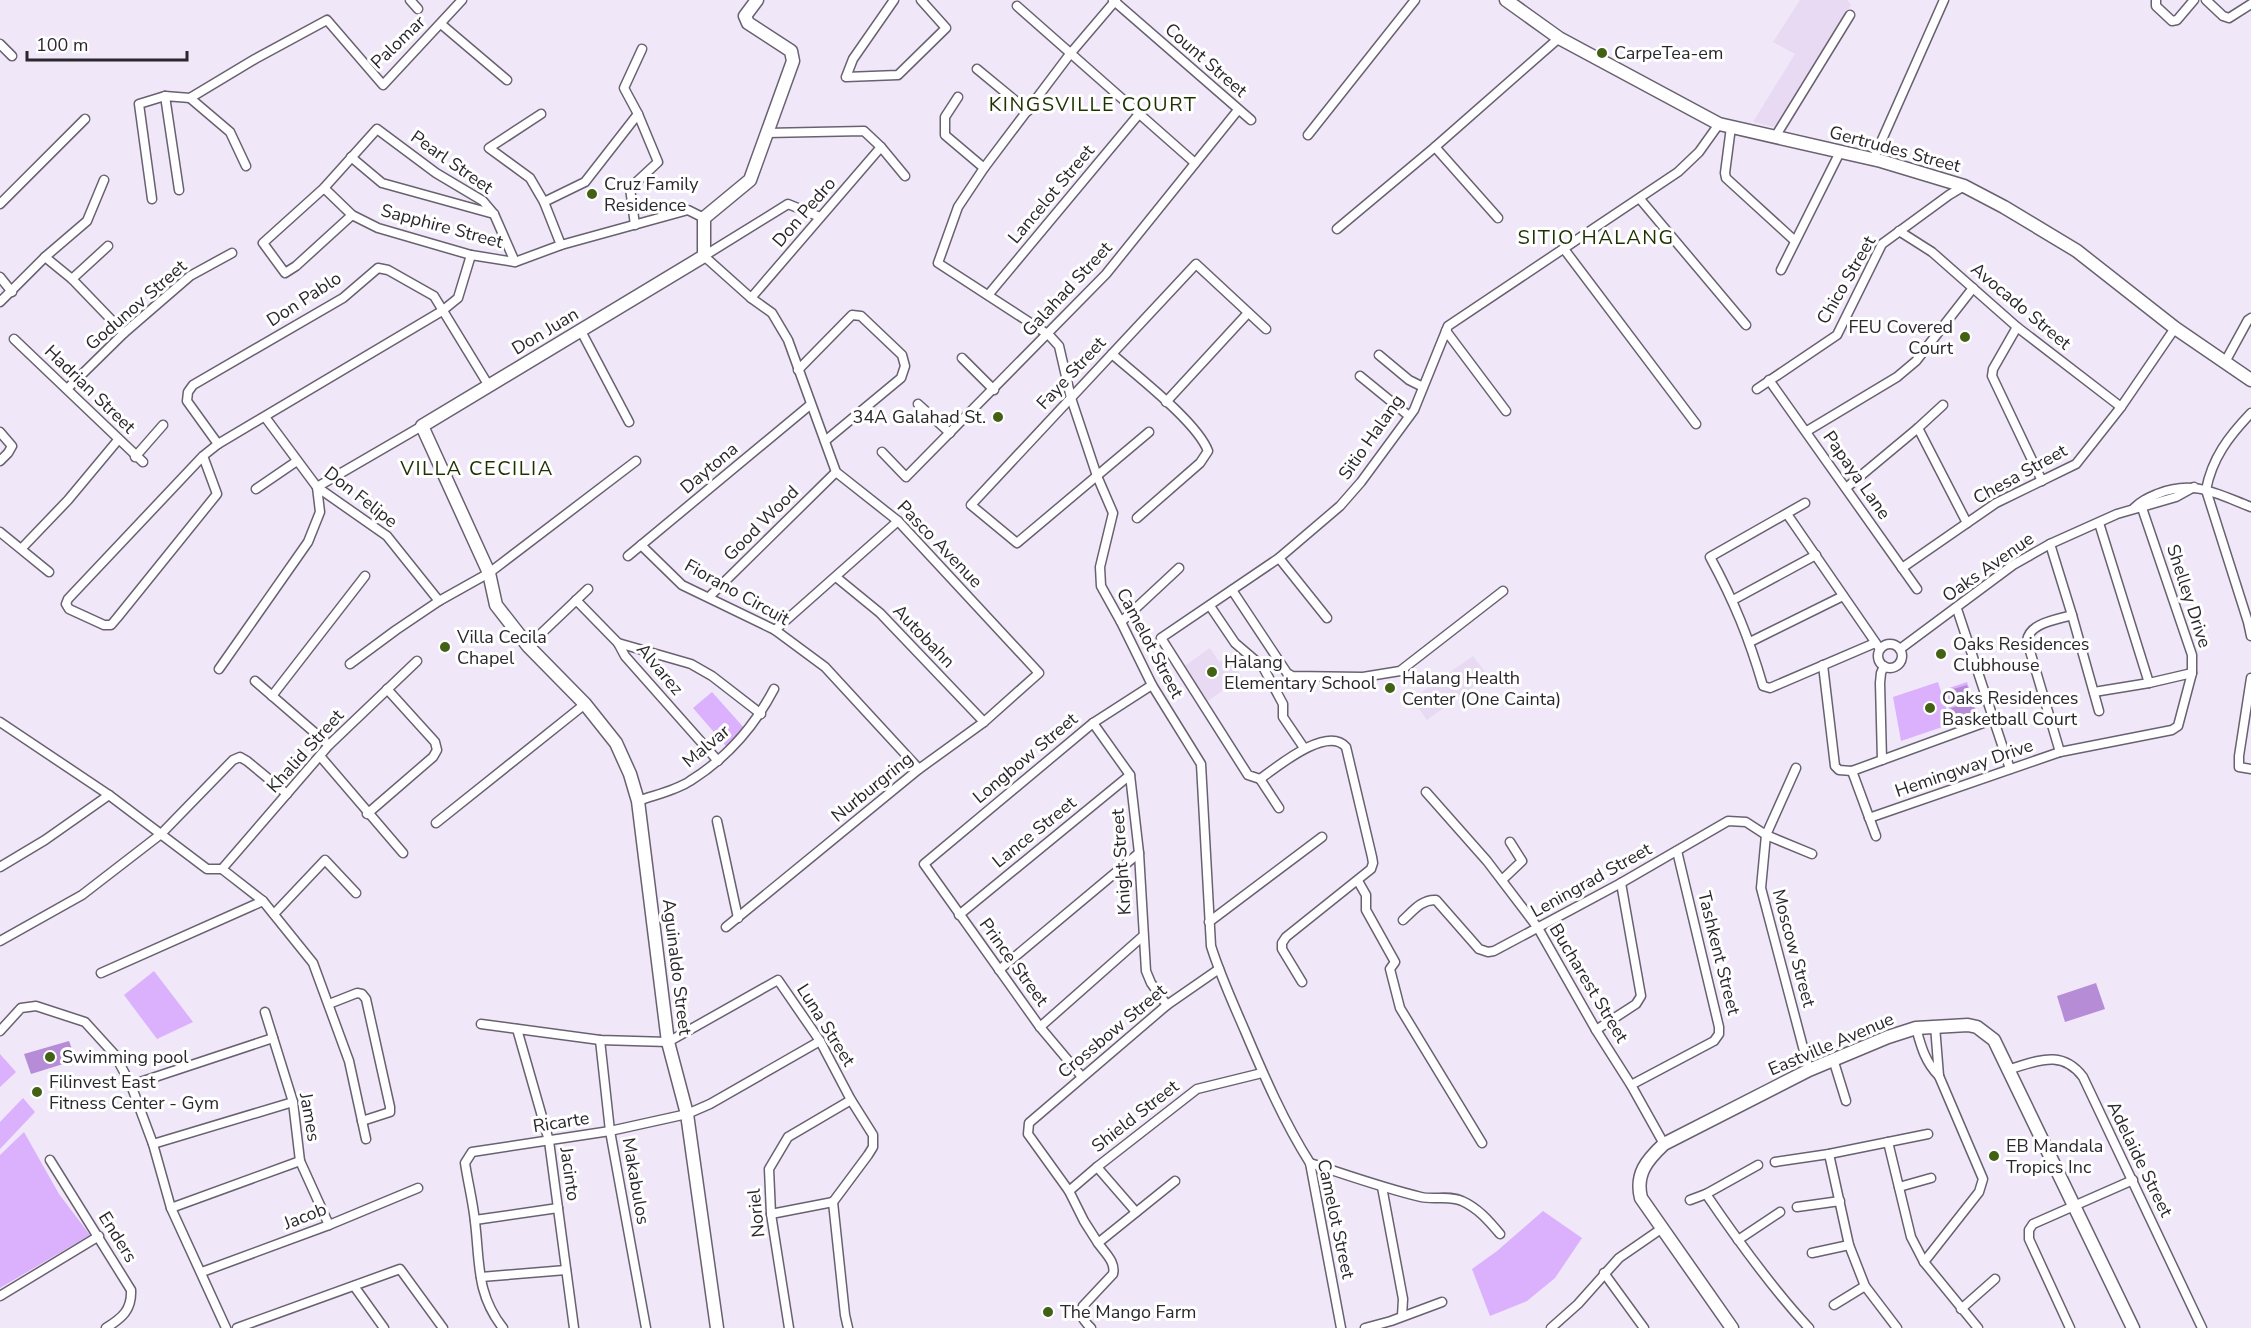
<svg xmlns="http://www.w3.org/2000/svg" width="2251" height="1328" viewBox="0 0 2251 1328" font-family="'Nunito Sans',sans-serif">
	<rect width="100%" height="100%" fill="#f0e7f8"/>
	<g fill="#e7daf2">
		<polygon points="1800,0 1847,0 1851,5 1777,128 1753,122 1795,54 1773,42"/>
		<polygon points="1210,648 1219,662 1229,657 1242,677 1205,703 1183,667"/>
		<polygon points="1473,656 1488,676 1427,720 1412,699"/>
	</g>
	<g fill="#dbb1fd">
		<polygon points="1938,682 1951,724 1901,741 1893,697"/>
		<polygon points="1967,682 1977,713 1953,721 1943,690"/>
		<polygon points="712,692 745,729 726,746 693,708"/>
		<polygon points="154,971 193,1022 157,1039 124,995"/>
		<polygon points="0,1054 16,1072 0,1087"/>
		<polygon points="23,1098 35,1112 0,1149 0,1122"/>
		<polygon points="24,1132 59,1194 90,1235 0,1288 0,1155"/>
		<polygon points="1543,1211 1582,1238 1555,1278 1527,1301 1490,1316 1472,1269 1497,1251"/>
	</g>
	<g fill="#b68cd7">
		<polygon points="1967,685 1975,712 1953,718 1951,708 1958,706 1953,689"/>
		<polygon points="2096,983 2105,1009 2065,1022 2057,996"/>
		<polygon points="69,1041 76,1060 31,1074 24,1054"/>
	</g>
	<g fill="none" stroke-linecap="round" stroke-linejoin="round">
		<defs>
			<g id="street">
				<polyline points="410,0 418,9"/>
				<polyline points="894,0 853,59 846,77 898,75 946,28 921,0"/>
				<polyline points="1113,0 1251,120"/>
				<path d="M1116 0 1070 54 984 168 958 207 938 263 1049 335 1059 346 1071 398 1097 476 1113 513 1100 567 1101 586 1121 622 1152 685 1201 764 1211 946C1220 975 1233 1003 1245 1031 1264 1076 1284 1122 1310 1163L1341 1328"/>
				<polyline points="2156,0 2156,6 2172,21 2177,20 2194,0"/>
				<polyline points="2206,0 2223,16 2229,18 2251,4"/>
				<polyline points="1017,6 1195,163"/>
				<polyline points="441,24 507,80"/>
				<polyline points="0,44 12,56"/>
				<polyline points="977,69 1028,111"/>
				<polyline points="958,97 945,117 945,135 984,168"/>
				<polyline points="190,98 230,132 246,166"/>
				<polyline points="541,114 489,148 530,178 544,202 561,245"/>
				<polyline points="1731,127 1725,173 1726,178 1795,241"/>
				<polyline points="766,133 864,131 881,147 905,176"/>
				<polyline points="1308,135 1415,0"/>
				<polyline points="1775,137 1850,15"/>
				<polyline points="1435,147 1498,218"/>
				<polyline points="351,157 382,183 494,214"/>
				<polyline points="1873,160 1944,0"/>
				<polyline points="324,188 352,215 378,228 471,255 515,262 561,245 688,210 704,218"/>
				<polyline points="179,190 165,96 190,98 255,59 327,20 383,85 462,0"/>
				<polyline points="152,199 139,104 165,96"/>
				<polyline points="1640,199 1746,325"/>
				<polyline points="544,202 585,182 638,114"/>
				<polyline points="0,204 85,119"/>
				<polyline points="352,215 296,266 285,273 263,243 324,188 377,129 436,173 483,201 494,214 515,262"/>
				<polyline points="635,225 630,188 658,162 638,114 624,88 642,49"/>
				<polyline points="1337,229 1435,147 1559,38"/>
				<polyline points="1899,231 1932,252 2017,327 2121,407"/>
				<polyline points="1564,249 1696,424"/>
				<polyline points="45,257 72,279 124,333"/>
				<polyline points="1781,270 1840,152"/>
				<polyline points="0,277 12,292"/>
				<polyline points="72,279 108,246"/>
				<polyline points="989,294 1139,114"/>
				<polyline points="751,298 881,147"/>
				<polyline points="0,302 45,257 87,221 104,180"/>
				<polyline points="2017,327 1993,369 1992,376 2042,481"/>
				<polyline points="581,331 629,422"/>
				<polyline points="1446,331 1506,411"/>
				<polyline points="14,339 143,462"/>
				<path d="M1112 354C1137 376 1197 422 1208 451L1200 463 1137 518"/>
				<polyline points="1379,355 1409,380 1423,387"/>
				<polyline points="962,358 994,390"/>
				<polyline points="2225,362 2248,320 2251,318"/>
				<polyline points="798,370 852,315 861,316 902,355 905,366 901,378 825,441"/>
				<polyline points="1360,376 1409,416"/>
				<polyline points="1769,380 1917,589"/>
				<polyline points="67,389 124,333 190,276 232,253"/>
				<polyline points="1757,389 1837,335 1882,244 1949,195 1964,186"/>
				<polyline points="1166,402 1248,313"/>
				<polyline points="918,404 950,433"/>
				<path d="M2251 413C2229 436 2212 458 2206 490L2248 622 2251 636"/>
				<polyline points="265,417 317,487 387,536 439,601"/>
				<polyline points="1918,428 1967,523"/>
				<polyline points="1807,431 1897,377 1916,361 1973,288"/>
				<polyline points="0,432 12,446 8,453 0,461"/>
				<polyline points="1149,432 1017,543 971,505 1196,264 1266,329"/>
				<polyline points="218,444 187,401 188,392 193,385 343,298 378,268 388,270 434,296 489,386"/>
				<polyline points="882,452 906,477 1106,274 1238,110"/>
				<polyline points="203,456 217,494 117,618 111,625 104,625 69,609 66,604 68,599 203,456 218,444 442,311 458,298 471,255"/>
				<polyline points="135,457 163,425"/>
				<polyline points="317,487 422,426"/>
				<polyline points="1846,488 1918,428 1943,405"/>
				<polyline points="256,489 297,461"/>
				<path d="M1805 503 1710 557C1734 601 1749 638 1763 686L1770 688 1875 643"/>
				<path d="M2134 508C2141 501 2148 498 2157 494 2194 479 2217 494 2251 507"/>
				<polyline points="1787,514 1880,649"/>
				<polyline points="2099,523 2149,683"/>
				<polyline points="0,532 49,572"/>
				<polyline points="2050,544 2072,615 2099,711"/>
				<polyline points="641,545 682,585 775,630 825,667 919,769"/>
				<polyline points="22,548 68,500 118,440"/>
				<polyline points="628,556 810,405"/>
				<polyline points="1279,558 1327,618"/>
				<polyline points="1902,568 1996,503 2076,464 2121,407 2175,328"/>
				<polyline points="836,577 880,613 984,722"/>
				<polyline points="1232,590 1287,673 1292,676 1363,677 1400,671 1503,591"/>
				<polyline points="709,597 836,472"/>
				<polyline points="576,600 618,643 625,656 718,761"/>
				<polyline points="1733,600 1816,555"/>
				<polyline points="1210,606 1235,643 1263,667 1283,704 1283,717 1304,748"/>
				<polyline points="1957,609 2010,769"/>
				<polyline points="1121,622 1179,568"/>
				<polyline points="775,630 898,521"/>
				<polyline points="1750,642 1843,596"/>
				<polyline points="618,643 691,664 712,676 761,714"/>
				<circle cx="1890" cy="656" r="12"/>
				<polyline points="528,646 588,589"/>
				<polyline points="1900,649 2013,565 2050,544 2117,514 2176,497 2194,487"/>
				<polyline points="350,664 396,630 439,601 489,573 636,461"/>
				<polyline points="1823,665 1835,766 1839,770 1852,771 1994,719"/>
				<polyline points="219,669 308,542 320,512 317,487"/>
				<polyline points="2251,678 2239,756 2239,767 2251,769"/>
				<polyline points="255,681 329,745"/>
				<polyline points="2094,692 2149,683 2192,673"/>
				<polyline points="272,696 365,576"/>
				<polyline points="0,722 109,795 207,869 222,869 263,901 313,963 349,1061 366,1139"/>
				<polyline points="1093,723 1130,775 1139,853 1146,971 1151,983 1167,1005"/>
				<path d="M2060 752 2027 641C2029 623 2056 620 2072 615"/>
				<polyline points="320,756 403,853"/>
				<polyline points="1882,760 1880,683 1881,673 1884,666"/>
				<polyline points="1796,768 1766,835 1761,888 1809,1070"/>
				<polyline points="1852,771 1876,836"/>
				<polyline points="1260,779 1248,775 1161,638 1279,558 1340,506 1361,482 1414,410 1448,326 1678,172 1699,152 1719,124"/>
				<path d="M1260 779C1277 767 1327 725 1346 747L1372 857 1373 863 1371 869 1286 937 1282 943V949L1302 982"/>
				<polyline points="1260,779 1279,808"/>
				<polyline points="1426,792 1487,861 1538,928 1596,1030 1631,1085 1664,1144"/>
				<path d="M638 801C654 795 675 791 690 781 727 758 754 727 774 689"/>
				<polyline points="367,814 433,757 437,750 435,742 387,689"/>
				<polyline points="1869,818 2060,752 2172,730 2178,726 2192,673 2192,655 2142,508"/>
				<polyline points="717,821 738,918"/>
				<polyline points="436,823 585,704"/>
				<polyline points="0,867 45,840 109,795"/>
				<polyline points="222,869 329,745 417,661"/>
				<polyline points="1502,880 1522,861 1510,842"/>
				<polyline points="1358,881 1366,895 1366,910 1395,962 1390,969 1400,1008 1482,1143"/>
				<polyline points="274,914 325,860 356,893"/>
				<polyline points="959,915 1130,775"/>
				<path d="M1403 920C1413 911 1422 899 1436 900L1479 949 1488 952 1494 951 1621 883 1728 821 1746 822 1766 835 1812 854"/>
				<polyline points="1209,922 1322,837"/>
				<polyline points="726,927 919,769 984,722 1039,673 898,521 836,472 788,340 772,313 751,298 704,256 788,204 820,217"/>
				<polyline points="0,941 82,895 161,834 233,760 240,757 247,761 287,794"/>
				<polyline points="999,970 1139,853"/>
				<polyline points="101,973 263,901"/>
				<polyline points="329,1004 357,993 362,994 366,999 390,1107 390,1112 362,1121"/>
				<polyline points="265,1012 293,1102 300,1161 329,1225"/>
				<polyline points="481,1024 600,1040 668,1042 778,980 820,1041 851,1100 873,1135 873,1147 868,1155 833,1202"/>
				<polyline points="1935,1026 1939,1076"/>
				<polyline points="1040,1027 1143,936"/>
				<path d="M1916 1028C1921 1046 1925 1062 1939 1076L1983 1179 1979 1192 1924 1262"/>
				<polyline points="517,1029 549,1141 574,1328"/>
				<polyline points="1596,1030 1636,1004 1641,996 1621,883"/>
				<polyline points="0,1031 21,1008 36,1006 85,1022 115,1055 131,1085 153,1144 171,1208 226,1328"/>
				<polyline points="600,1040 610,1131 646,1328"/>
				<polyline points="1833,1059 1846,1101"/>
				<path d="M2010 1069C2038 1061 2062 1049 2083 1077L2202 1328"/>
				<polyline points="1082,1077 1040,1027 924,864 1093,723 1152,685"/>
				<polyline points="131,1085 273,1038"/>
				<polyline points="1631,1085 1714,1041 1719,1034 1719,1027 1677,851"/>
				<polyline points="1888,1142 1911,1237 1924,1262 1978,1328"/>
				<polyline points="153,1144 293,1102"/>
				<polyline points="1829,1154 1849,1245 1865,1286 1897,1328"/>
				<path d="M50 1160 131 1290C132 1310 122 1318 106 1328"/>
				<polyline points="1775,1162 1829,1154 1928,1134"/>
				<path d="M1310 1163C1347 1175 1383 1188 1421 1197 1434 1200 1450 1195 1462 1201 1478 1208 1489 1221 1500 1234"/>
				<polyline points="1097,1167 1136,1212"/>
				<polyline points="1175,1181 1098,1243 1084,1221 1069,1191 1028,1134 1029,1123 1167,1005 1219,969"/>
				<polyline points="1382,1187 1403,1299 1402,1316"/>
				<polyline points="1899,1187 1931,1178"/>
				<polyline points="1069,1191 1097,1167 1197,1089 1262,1073"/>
				<path d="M1706 1194C1738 1241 1771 1287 1809 1328"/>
				<polyline points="1690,1200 1706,1194 1758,1165"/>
				<polyline points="833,1202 845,1315 848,1328"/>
				<polyline points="1797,1207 1840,1201"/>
				<polyline points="171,1208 300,1161"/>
				<polyline points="771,1214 833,1202"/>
				<polyline points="475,1220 558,1208"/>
				<polyline points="1738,1240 1780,1212"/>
				<polyline points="1812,1253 1849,1245"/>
				<polyline points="202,1272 329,1225 418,1188"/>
				<polyline points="1604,1273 1644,1328"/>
				<polyline points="481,1277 566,1270"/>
				<polyline points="354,1286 384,1328"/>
				<polyline points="0,1296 99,1236"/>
				<polyline points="1834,1305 1865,1286"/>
				<polyline points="1961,1309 1995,1279"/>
				<polyline points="237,1328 400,1269 443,1328"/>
				<path d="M503 1328C476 1294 480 1263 475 1222 473 1202 468 1183 465 1163L472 1152 610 1131 687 1114 710 1104 820 1041"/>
				<polyline points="789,1328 771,1214 769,1169 788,1137 851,1100"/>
				<path d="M1091 1328C1084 1321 1079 1316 1083 1306L1113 1274C1116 1262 1105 1253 1098 1243"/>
				<polyline points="1365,1328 1391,1321 1442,1302"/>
				<polyline points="1551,1328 1578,1304 1619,1258 1661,1229"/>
				<polyline points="2070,1328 2029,1239 2029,1230 2033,1224 2133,1180"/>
			</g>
			<g id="secondary">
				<polyline points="1506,0 1559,38 1719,124 1881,161 1964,186 2004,207 2077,251 2175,328 2251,380"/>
				<polyline points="717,1328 687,1114 668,1042 638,801 630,774 616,743 585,704 528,646 496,605 489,573 422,426 704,256 704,218 750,180 793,61 791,51 748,23 745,16 757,0"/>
				<path d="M1732 1328 1641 1198C1635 1174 1647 1160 1664 1144L1809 1070 1888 1037 1916 1028 1968 1025 1977 1027 1994 1040 2133 1328"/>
			</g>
		</defs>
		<use href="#street" stroke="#696170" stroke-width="11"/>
		<use href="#secondary" stroke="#696170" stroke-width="15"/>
		<use href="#street" stroke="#fff" stroke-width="8"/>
		<use href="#secondary" stroke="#fff" stroke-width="12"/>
	</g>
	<g fill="#426114" stroke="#fff" stroke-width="2">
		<circle cx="1602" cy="53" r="6"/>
		<circle cx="592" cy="194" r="6"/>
		<circle cx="1965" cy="337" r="6"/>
		<circle cx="998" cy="417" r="6"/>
		<circle cx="445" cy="647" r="6"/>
		<circle cx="1941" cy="654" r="6"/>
		<circle cx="1212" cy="672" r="6"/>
		<circle cx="1390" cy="688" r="6"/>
		<circle cx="1930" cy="708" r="6"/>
		<circle cx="50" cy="1057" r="6"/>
		<circle cx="37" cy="1092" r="6"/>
		<circle cx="1994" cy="1156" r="6"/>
		<circle cx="1048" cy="1312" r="6"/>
	</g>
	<g text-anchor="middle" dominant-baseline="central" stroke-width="6" stroke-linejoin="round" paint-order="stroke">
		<g font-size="18" fill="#2a272d" stroke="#fff">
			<text transform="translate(398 42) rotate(-44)">Palomar</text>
			<text transform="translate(1206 60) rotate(41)">Count Street</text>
			<text transform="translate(1895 149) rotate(15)">Gertrudes Street</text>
			<text transform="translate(452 162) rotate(35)">Pearl Street</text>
			<text transform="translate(1051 194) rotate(-50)">Lancelot Street</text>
			<text transform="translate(804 212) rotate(-49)">Don Pedro</text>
			<text transform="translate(442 226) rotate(15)">Sapphire Street</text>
			<text transform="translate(1846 280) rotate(-60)">Chico Street</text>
			<text transform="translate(1067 289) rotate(-47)">Galahad Street</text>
			<text transform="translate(304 299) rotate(-33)">Don Pablo</text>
			<text transform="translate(136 305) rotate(-41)">Godunov Street</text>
			<text transform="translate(2021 306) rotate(40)">Avocado Street</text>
			<text transform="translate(545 331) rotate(-31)">Don Juan</text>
			<text transform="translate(1071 373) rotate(-47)">Faye Street</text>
			<text transform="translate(90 389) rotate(44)">Hadrian Street</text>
			<text transform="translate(1371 437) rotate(-55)">Sitio Halang</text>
			<text transform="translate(709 468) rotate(-40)">Daytona</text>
			<text transform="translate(2020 474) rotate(-29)">Chesa Street</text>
			<text transform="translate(1857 475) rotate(55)">Papaya Lane</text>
			<text transform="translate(361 497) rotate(38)">Don Felipe</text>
			<text transform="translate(761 523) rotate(-45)">Good Wood</text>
			<text transform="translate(940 544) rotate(46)">Pasco Avenue</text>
			<text transform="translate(1988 567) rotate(-35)">Oaks Avenue</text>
			<text transform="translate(737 592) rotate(29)">Fiorano Circuit</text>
			<text transform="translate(2189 596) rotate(72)">Shelley Drive</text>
			<text transform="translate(924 636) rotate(46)">Autobahn</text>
			<text transform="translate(1150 643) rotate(62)">Camelot Street</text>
			<text transform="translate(660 669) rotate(50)">Alvarez</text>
			<text transform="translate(706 746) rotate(-40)">Malvar</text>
			<text transform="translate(305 751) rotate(-48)">Khalid Street</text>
			<text transform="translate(1025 758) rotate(-40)">Longbow Street</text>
			<text transform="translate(1964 768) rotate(-19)">Hemingway Drive</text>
			<text transform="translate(872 787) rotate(-39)">Nurburgring</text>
			<text transform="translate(1034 832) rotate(-39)">Lance Street</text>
			<text transform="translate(1121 862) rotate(-94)">Knight Street</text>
			<text transform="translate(1591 880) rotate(-29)">Leningrad Street</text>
			<text transform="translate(1794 948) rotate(75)">Moscow Street</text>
			<text transform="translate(1719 953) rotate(76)">Tashkent Street</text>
			<text transform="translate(1014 962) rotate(54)">Prince Street</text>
			<text transform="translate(677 967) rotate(83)">Aguinaldo Street</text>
			<text transform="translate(1589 983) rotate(59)">Bucharest Street</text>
			<text transform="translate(826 1025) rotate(58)">Luna Street</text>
			<text transform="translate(1112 1031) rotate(-40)">Crossbow Street</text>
			<text transform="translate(1831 1044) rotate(-23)">Eastville Avenue</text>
			<text transform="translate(1135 1116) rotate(-38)">Shield Street</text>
			<text transform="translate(310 1117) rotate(80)">James</text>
			<text transform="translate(561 1122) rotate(-9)">Ricarte</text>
			<text transform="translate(2140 1159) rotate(64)">Adelaide Street</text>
			<text transform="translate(570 1174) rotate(82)">Jacinto</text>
			<text transform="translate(636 1181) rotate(80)">Makabulos</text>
			<text transform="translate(756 1213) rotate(-96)">Noriel</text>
			<text transform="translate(305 1216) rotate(-21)">Jacob</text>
			<text transform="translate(1336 1219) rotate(78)">Camelot Street</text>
			<text transform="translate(118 1237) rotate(58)">Enders</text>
		</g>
		<g font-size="18" fill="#2a272d" stroke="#fff" text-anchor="start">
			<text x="1614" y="53">CarpeTea-em</text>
			<text x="604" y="184">Cruz Family<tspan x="604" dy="21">Residence</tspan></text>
			<text x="1953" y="327" text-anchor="end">FEU Covered<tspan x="1953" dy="21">Court</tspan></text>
			<text x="986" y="417" text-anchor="end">34A Galahad St.</text>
			<text x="457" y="637">Villa Cecila<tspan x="457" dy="21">Chapel</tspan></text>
			<text x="1953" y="644">Oaks Residences<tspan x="1953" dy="21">Clubhouse</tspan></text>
			<text x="1224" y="662">Halang<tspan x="1224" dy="21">Elementary School</tspan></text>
			<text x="1402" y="678">Halang Health<tspan x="1402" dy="21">Center (One Cainta)</tspan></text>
			<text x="1942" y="698">Oaks Residences<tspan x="1942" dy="21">Basketball Court</tspan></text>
			<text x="62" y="1057">Swimming pool</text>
			<text x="49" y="1082">Filinvest East<tspan x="49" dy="21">Fitness Center - Gym</tspan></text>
			<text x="2006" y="1146">EB Mandala<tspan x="2006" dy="21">Tropics Inc</tspan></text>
			<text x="1060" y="1312">The Mango Farm</text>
		</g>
		<g font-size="20" letter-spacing="1.5" fill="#1e3200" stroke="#fff">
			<text x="1093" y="104">KINGSVILLE COURT</text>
			<text x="1596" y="237">SITIO HALANG</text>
			<text x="477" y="468">VILLA CECILIA</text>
		</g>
	</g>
	<path d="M27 51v9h160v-9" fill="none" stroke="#2a272d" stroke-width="3"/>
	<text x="36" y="51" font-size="18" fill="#2a272d" stroke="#ffffff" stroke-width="4.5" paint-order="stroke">100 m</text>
</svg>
